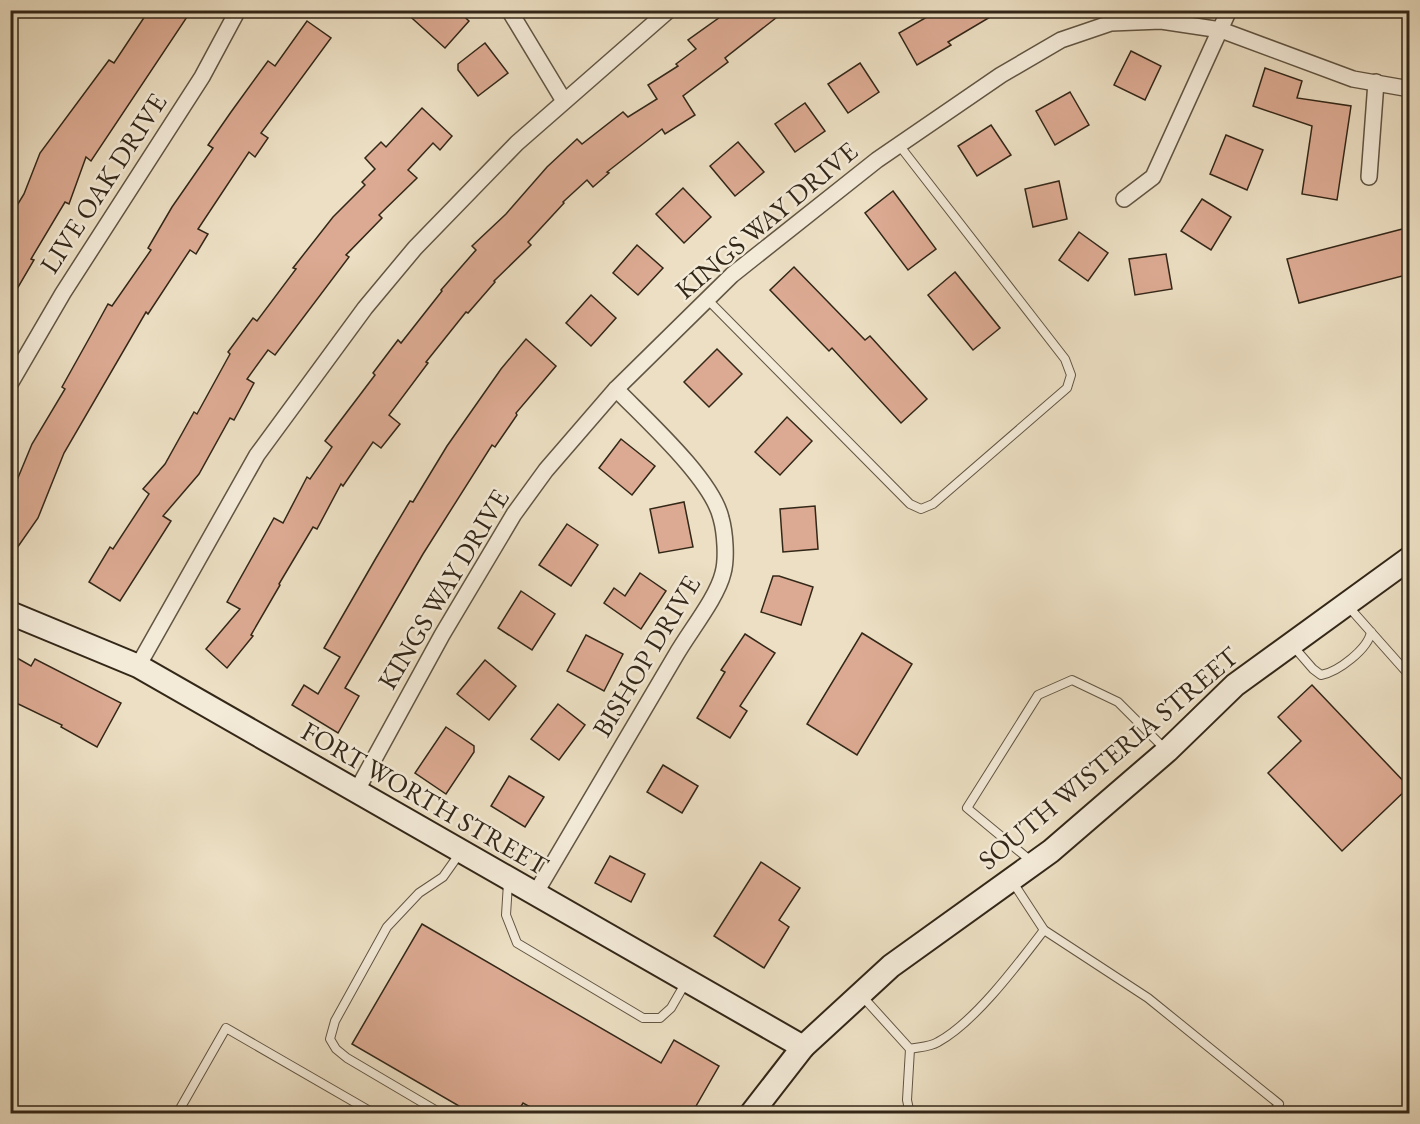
<svg xmlns="http://www.w3.org/2000/svg" width="1420" height="1124" viewBox="0 0 1420 1124" font-family="'EB Garamond',serif">
	<rect width="100%" height="100%" fill="#ecdfc3"/>
	<filter id="stains"><feTurbulence type="fractalNoise" baseFrequency=".00333" numOctaves="4"/><feColorMatrix values="0 0 0 0 .2 0 0 0 0 .09 0 0 0 0 .02 0 0 0 .5 -.17"/></filter>
	<radialGradient id="worn" r=".72"><stop offset=".6" stop-color="#630" stop-opacity="0"/><stop offset="1" stop-color="#630" stop-opacity=".3"/></radialGradient>
	<g fill="#dcaa92" stroke="#332718" stroke-width="1.5">
		<polygon points="149,10 178,10 187,17 91,161 86,157 69,204 65,202 31,259 34,260 10,301 10,217 24,194 40,153 109,60 114,63"/>
		<polygon points="403,10 457,10 469,21 445,48"/>
		<polygon points="730,10 786,10 725,58 728,62 683,96 695,115 665,134 662,129 607,172 609,173 593,187 587,180 563,202 564,203 528,242 531,245 494,281 495,282 468,313 466,312 426,362 428,363 389,415 400,424 381,448 373,442 343,486 341,484 317,529 313,527 279,584 280,585 251,635 253,636 227,668 206,649 240,609 227,602 274,518 283,523 307,477 310,479 332,447 325,441 375,375 373,373 398,340 401,343 442,291 441,290 476,250 472,246 506,214 547,167 577,139 582,144 623,112 628,117 657,99 648,85 678,66 676,64 696,49 688,40"/>
		<polygon points="939,10 1002,10 948,42 951,45 917,65 899,33"/>
		<polygon points="307,21 331,38 261,133 268,138 255,157 249,152 198,229 208,234 196,254 190,250 148,314 146,312 64,453 38,518 10,558 10,497 32,444 65,389 62,387 91,335 108,304 112,306 151,250 148,248 172,207 213,148 208,145 231,112 268,61 275,66"/>
		<polygon points="485,43 508,73 478,96 458,70 458,64"/>
		<polygon points="1131,51 1161,66 1145,100 1114,85"/>
		<polygon points="860,63 879,92 848,113 828,84"/>
		<polygon points="1265,68 1302,81 1297,98 1351,106 1337,200 1302,194 1312,126 1253,106"/>
		<polygon points="1070,92 1089,125 1055,145 1036,111"/>
		<polygon points="805,103 825,131 795,152 775,124"/>
		<polygon points="422,108 452,136 440,150 433,143 408,170 417,178 379,215 382,218 346,255 349,257 275,355 268,350 247,379 254,383 234,420 230,418 199,474 163,516 171,521 120,601 89,582 110,547 113,549 149,494 143,489 165,464 194,412 197,414 230,354 228,352 253,318 257,321 296,269 293,268 333,217 365,185 362,182 375,169 365,158 381,142 386,147"/>
		<polygon points="991,125 1011,155 977,176 958,146"/>
		<polygon points="1226,135 1263,150 1247,190 1210,174"/>
		<polygon points="738,142 764,172 735,196 710,166"/>
		<polygon points="1059,181 1067,219 1033,227 1025,189"/>
		<polygon points="683,188 711,217 684,243 656,214"/>
		<polygon points="893,191 936,249 908,270 865,213"/>
		<polygon points="1202,199 1231,217 1211,250 1181,231"/>
		<polygon points="1410,227 1410,274 1299,303 1287,259"/>
		<polygon points="1079,232 1108,253 1088,281 1059,260"/>
		<polygon points="637,245 663,268 638,295 613,273"/>
		<polygon points="1166,254 1172,289 1135,295 1129,259"/>
		<polygon points="794,267 865,340 870,336 927,399 901,423 832,348 829,351 770,290"/>
		<polygon points="955,272 1000,328 973,350 928,295"/>
		<polygon points="591,295 616,318 591,346 566,323"/>
		<polygon points="526,339 556,366 516,413 517,415 495,447 492,445 423,554 345,688 359,696 338,733 292,705 304,685 318,694 340,657 324,648 376,558 410,501 413,502 447,446 501,369"/>
		<polygon points="717,349 742,374 709,407 684,382"/>
		<polygon points="787,417 812,441 780,475 755,452"/>
		<polygon points="621,439 655,466 632,495 599,468"/>
		<polygon points="684,502 693,547 659,553 650,509"/>
		<polygon points="815,506 818,549 783,552 780,509"/>
		<polygon points="567,524 598,545 571,586 539,565"/>
		<polygon points="640,573 666,591 641,629 604,603 614,588 625,596"/>
		<polygon points="773,576 779,576 813,587 801,625 761,612"/>
		<polygon points="521,591 555,614 532,650 498,628"/>
		<polygon points="862,633 912,664 857,755 807,724"/>
		<polygon points="745,634 775,653 740,706 747,711 730,738 697,718 725,672 721,670"/>
		<polygon points="586,635 623,654 604,691 567,671"/>
		<polygon points="10,654 31,666 35,659 121,703 97,747 61,727 62,725 10,700"/>
		<polygon points="485,660 516,686 489,720 457,694"/>
		<polygon points="1312,685 1409,787 1342,851 1268,773 1301,741 1278,717"/>
		<polygon points="558,704 585,725 559,760 531,739"/>
		<polygon points="446,727 474,746 474,752 446,794 415,773"/>
		<polygon points="663,765 698,786 682,813 647,792"/>
		<polygon points="509,776 544,797 525,827 491,806"/>
		<polygon points="610,856 645,874 631,902 595,883"/>
		<polygon points="761,862 800,888 779,920 789,927 764,968 714,936"/>
		<polygon points="422,924 661,1063 674,1040 719,1066 692,1113 541,1113 523,1103 517,1113 471,1113 352,1044"/>
	</g>
	<g fill="none" stroke-linecap="round" stroke-linejoin="round">
		<defs>
			<g id="lane">
				<polyline points="707,299 910,504 921,509 933,504 1067,388 1071,375 1065,359 899,145"/>
				<polyline points="1347,605 1410,676"/>
				<path d="M1293 646 1313 669 1321 675C1338 672 1368 649 1371 632"/>
				<polyline points="1031,861 967,808 1038,695 1072,680 1118,702 1166,750"/>
				<polyline points="508,883 506,915 517,943 643,1018 660,1018 671,1008 686,982"/>
				<polyline points="1044,930 1148,998 1279,1104 1273,1114"/>
				<path d="M862 996 910 1049C919 1047 930 1047 938 1042 975 1022 1018 964 1044 930L1012 881"/>
				<polyline points="177,1114 226,1028 375,1114"/>
				<polyline points="442,1114 347,1058 336,1049 330,1039 335,1021 387,927 419,893 443,877 460,853"/>
				<polyline points="910,1114 907,1100 910,1049"/>
			</g>
			<g id="street">
				<polyline points="509,10 564,101"/>
				<polyline points="1369,177 1376,82"/>
				<polyline points="1124,199 1153,177 1229,10"/>
				<polyline points="10,384 63,293 202,77 238,10"/>
				<polyline points="138,666 257,455 365,308 415,248 517,143 669,10"/>
				<polyline points="356,792 442,635 514,514 546,470 616,389 732,275 877,160 1001,75 1061,40 1111,23 1161,21 1221,30 1353,79 1410,89"/>
				<path d="M535 894C582 814 629 735 676 655 689 632 717 598 723 573 727 559 725 532 721 518 712 479 645 419 616 389"/>
			</g>
			<g id="secondary">
				<polyline points="10,613 138,666 803,1047"/>
				<polyline points="751,1114 803,1047 891,966 1051,851 1167,751 1235,685 1410,558"/>
			</g>
		</defs>
		<use href="#lane" stroke="#615543" stroke-width="10"/>
		<use href="#street" stroke="#615543" stroke-width="18"/>
		<use href="#secondary" stroke="#332718" stroke-width="26"/>
		<use href="#lane" stroke="#f3ead8" stroke-width="8"/>
		<use href="#street" stroke="#f3ead8" stroke-width="15"/>
		<use href="#secondary" stroke="#f3ead8" stroke-width="22"/>
	</g>
	<g text-anchor="middle" dominant-baseline="central" stroke-width="5" stroke-linejoin="round" paint-order="stroke">
		<g font-size="27" fill="#332718" stroke="#f3ead8">
			<text transform="translate(103 183) rotate(-57)">LIVE OAK DRIVE</text>
			<text transform="translate(766 220) rotate(-40)">KINGS WAY DRIVE</text>
			<text transform="translate(443 589) rotate(-59)">KINGS WAY DRIVE</text>
			<text transform="translate(646 656) rotate(-59)">BISHOP DRIVE</text>
			<text transform="translate(1108 758) rotate(-40)">SOUTH WISTERIA STREET</text>
			<text transform="translate(425 798) rotate(30)">FORT WORTH STREET</text>
		</g>
	</g>
	<rect width="1420" height="1124" fill="none" stroke="#ecdfc3" stroke-width="36"/>
	<rect x="12" y="12" width="1396" height="1100" fill="none" stroke="#332718" stroke-width="3"/>
	<rect x="18" y="18" width="1384" height="1088" fill="none" stroke="#332718" stroke-width="1.5"/>
	<rect width="100%" height="100%" filter="url(#stains)"/>
	<rect width="100%" height="100%" fill="url(#worn)"/>
</svg>
